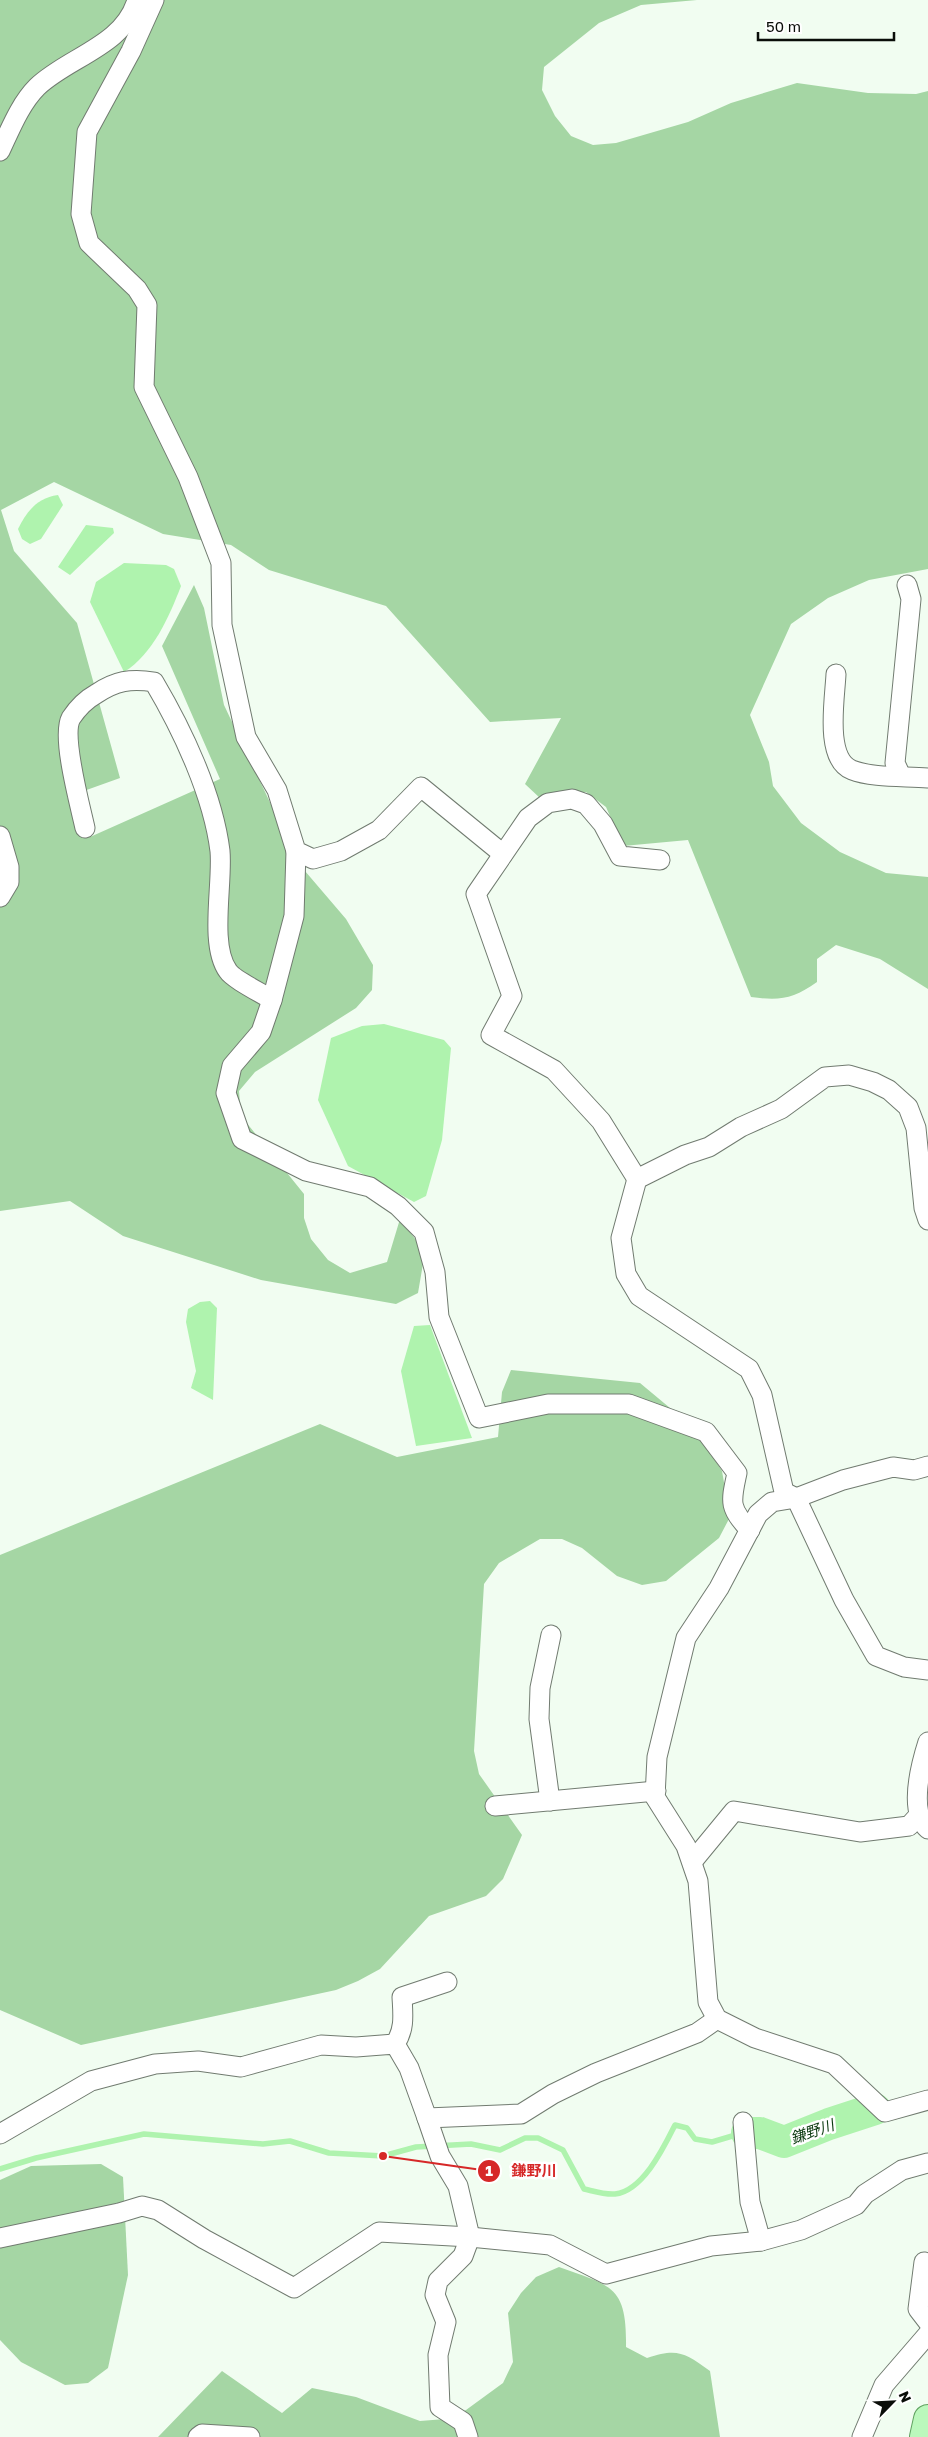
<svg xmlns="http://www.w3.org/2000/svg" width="928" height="2437" viewBox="0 0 928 2437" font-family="'Golos Text','Noto Sans JP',sans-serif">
	<rect width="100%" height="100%" fill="#f1fdf1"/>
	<g fill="#a5d6a4">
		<path d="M0 0H697L641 5 599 23 544 67 542 90 555 116 571 136 593 145 616 143 688 122 731 103 797 83 868 93 916 94 928 91V569L869 580 828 598 791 624 750 715 769 762 773 786 801 823 840 852 886 873 928 877V989L880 959 836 945 817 959V982C793 999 780 1001 751 997L688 840 623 846 606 807 586 792 541 799 525 784 561 718 490 722 386 606 269 570 231 545 163 534 54 482 1 510 14 551 77 623 120 778 67 797 90 837 220 779 162 646 194 585 204 608 224 705 299 864 346 919 373 965 372 990 356 1008 255 1072 239 1091 241 1116 304 1194V1218L311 1239 328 1260 350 1273 387 1262 400 1219 425 1252 418 1293 396 1304 261 1280 123 1236 70 1201 0 1211Z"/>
		<polygon points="511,1370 640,1383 676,1413 694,1431 709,1450 722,1471 730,1517 719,1538 666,1581 642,1585 617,1576 582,1548 562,1539 540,1539 499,1563 484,1584 474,1751 479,1774 522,1835 503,1879 486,1896 429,1916 380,1969 358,1981 336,1990 81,2045 0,2010 0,1555 320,1424 397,1457 498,1437 502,1392"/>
		<polygon points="101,2164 123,2177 128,2275 108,2368 88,2383 65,2385 21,2362 0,2340 0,2180 31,2166"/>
		<path d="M559 2267C611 2286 627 2285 626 2347L647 2358C677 2348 684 2352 710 2371L720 2437H158L222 2371 282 2413 312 2388 356 2397 420 2421 445 2419 466 2410 503 2383 513 2362 508 2313 521 2293 536 2277Z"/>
	</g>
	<g fill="#aff3ae">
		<path d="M58 495 63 505 41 539 30 544 22 539 18 529C27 511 37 498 58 495Z"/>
		<polygon points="86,525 113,528 114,533 70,575 58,567"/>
		<path d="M124 563 166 565 174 569 181 586C169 617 153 654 124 672L90 602 96 582Z"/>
		<polygon points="384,1024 444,1040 451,1048 442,1140 426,1196 414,1202 348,1166 318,1100 331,1038 362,1026"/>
		<polygon points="210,1301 217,1308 213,1400 191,1388 196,1371 186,1322 188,1309 200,1302"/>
		<polygon points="430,1325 472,1438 416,1446 401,1371 414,1326"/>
	</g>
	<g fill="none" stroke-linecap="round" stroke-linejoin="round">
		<path stroke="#aff3ae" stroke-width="5.5" d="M0 2169 36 2158 144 2134 263 2144 290 2141 329 2153 383 2156 416 2147 471 2144 500 2150 525 2138H538L563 2150 584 2189C593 2191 605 2195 615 2194 643 2191 664 2147 675 2125L687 2128 695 2139 712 2142 739 2134"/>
		<polyline stroke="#aff3ae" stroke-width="32" points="747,2133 760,2133 784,2142 829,2124 875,2109"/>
		<defs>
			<g id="minor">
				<polyline points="154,0 131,51 87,132 81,214 89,243 137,289 147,305 144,387 188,477 221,563 222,625 246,737 277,790 296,851 313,859 341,851 379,830 421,787 503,854"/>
				<path d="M0 151C10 130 20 104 37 87 68 57 124 46 137 0"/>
				<path d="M836 674C835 698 824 759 852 770 872 778 906 776 928 778"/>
				<polyline points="901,776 895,763 911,599 907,585"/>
				<path d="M85 828C80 805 61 736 71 718 77 709 87 699 96 694 115 681 131 678 154 682 183 731 213 795 220 851 223 884 209 945 228 971 233 979 263 994 272 1000"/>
				<polyline points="0,836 9,867 9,882 0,897"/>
				<path d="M296 851 294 916 272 1000 261 1032 232 1066 226 1093 242 1139 306 1171 370 1187 398 1206 424 1232 435 1272 439 1317 479 1418 548 1404H629L706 1432 737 1473C731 1501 728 1508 750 1530"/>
				<polyline points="637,1179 601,1121 554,1070 491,1035 512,996 476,894 528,818 548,803 572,799 586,804 603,824 620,856 660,860"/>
				<polyline points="928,1220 924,1208 916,1128 908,1107 889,1090 873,1082 849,1075 825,1077 781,1109 741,1127 709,1147 685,1155 637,1179 621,1238 626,1274 639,1296 749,1369 762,1395 784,1492 796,1498 844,1600 876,1656 904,1667 928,1670"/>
				<polyline points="928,1466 914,1470 893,1467 843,1480 796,1498 772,1502 758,1514 719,1588 686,1638 657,1757 655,1797 686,1846 698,1881 708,2002 717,2019 755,2038 834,2064 885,2112 928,2100"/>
				<path d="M928 1742C921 1764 908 1812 928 1829"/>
				<polyline points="550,1801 539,1719 540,1688 551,1635"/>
				<polyline points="495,1806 656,1791"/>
				<polyline points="692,1862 734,1811 860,1832 909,1826 919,1815"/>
				<path d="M395 2044C405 2029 403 2015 402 1997L447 1982"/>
				<polyline points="427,2118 440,2156 458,2186 470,2237 463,2256 438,2281 435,2295 446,2322 438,2355 440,2407 463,2422 468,2437"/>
				<polyline points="743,2122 750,2202 761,2241"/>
				<polyline points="0,2134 91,2081 155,2064 198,2061 241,2067 321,2045 356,2047 395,2044 409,2068 427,2118 521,2114 553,2094 596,2073 697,2033 717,2019"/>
				<polyline points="0,2238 119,2213 142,2206 158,2210 204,2239 294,2288 379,2232 470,2237 550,2245 606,2274 711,2246 761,2241 801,2230 856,2205 865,2194 902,2170 928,2163"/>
				<polyline points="924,2262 918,2309 928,2322"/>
				<polyline points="198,2437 202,2434 250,2437"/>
				<polyline points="862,2437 884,2385 928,2334"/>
			</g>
			<polyline id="primary" points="924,2437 928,2419"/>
		</defs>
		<use href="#minor" stroke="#717b70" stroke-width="21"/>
		<use href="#primary" stroke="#60a260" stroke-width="30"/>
		<use href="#minor" stroke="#fff" stroke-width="19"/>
		<use href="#primary" stroke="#bbf8bc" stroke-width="28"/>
	</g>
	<g text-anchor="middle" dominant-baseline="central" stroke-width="5" stroke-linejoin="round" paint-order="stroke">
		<g font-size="15" font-style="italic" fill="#0c3b10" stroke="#fff">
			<text transform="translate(812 2131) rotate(-19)">鎌野川</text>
		</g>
	</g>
	<path fill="none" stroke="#d62828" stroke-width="2" d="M383 2156L489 2171"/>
	<g fill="#d62828" stroke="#fff" stroke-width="2">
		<circle cx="383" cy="2156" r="5"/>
		<circle cx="489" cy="2171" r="12"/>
	</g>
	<g font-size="15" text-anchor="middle" font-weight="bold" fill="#fff">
		<text x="489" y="2176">1</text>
	</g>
	<g font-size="15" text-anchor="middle" font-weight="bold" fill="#d62828" stroke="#fff" stroke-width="5" stroke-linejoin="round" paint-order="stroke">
		<text x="534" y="2176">鎌野川</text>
	</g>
	<g transform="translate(893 2402) rotate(66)" stroke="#ffffff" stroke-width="4" paint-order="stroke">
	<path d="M0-4L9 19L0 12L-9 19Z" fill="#0a0d09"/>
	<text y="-8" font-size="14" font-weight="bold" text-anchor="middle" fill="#0a0d09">N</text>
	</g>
	<path d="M758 32v8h136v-8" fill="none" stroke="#0a0d09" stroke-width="2.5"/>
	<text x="766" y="32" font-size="15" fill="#0a0d09" stroke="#ffffff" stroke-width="4" paint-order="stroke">50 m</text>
</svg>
